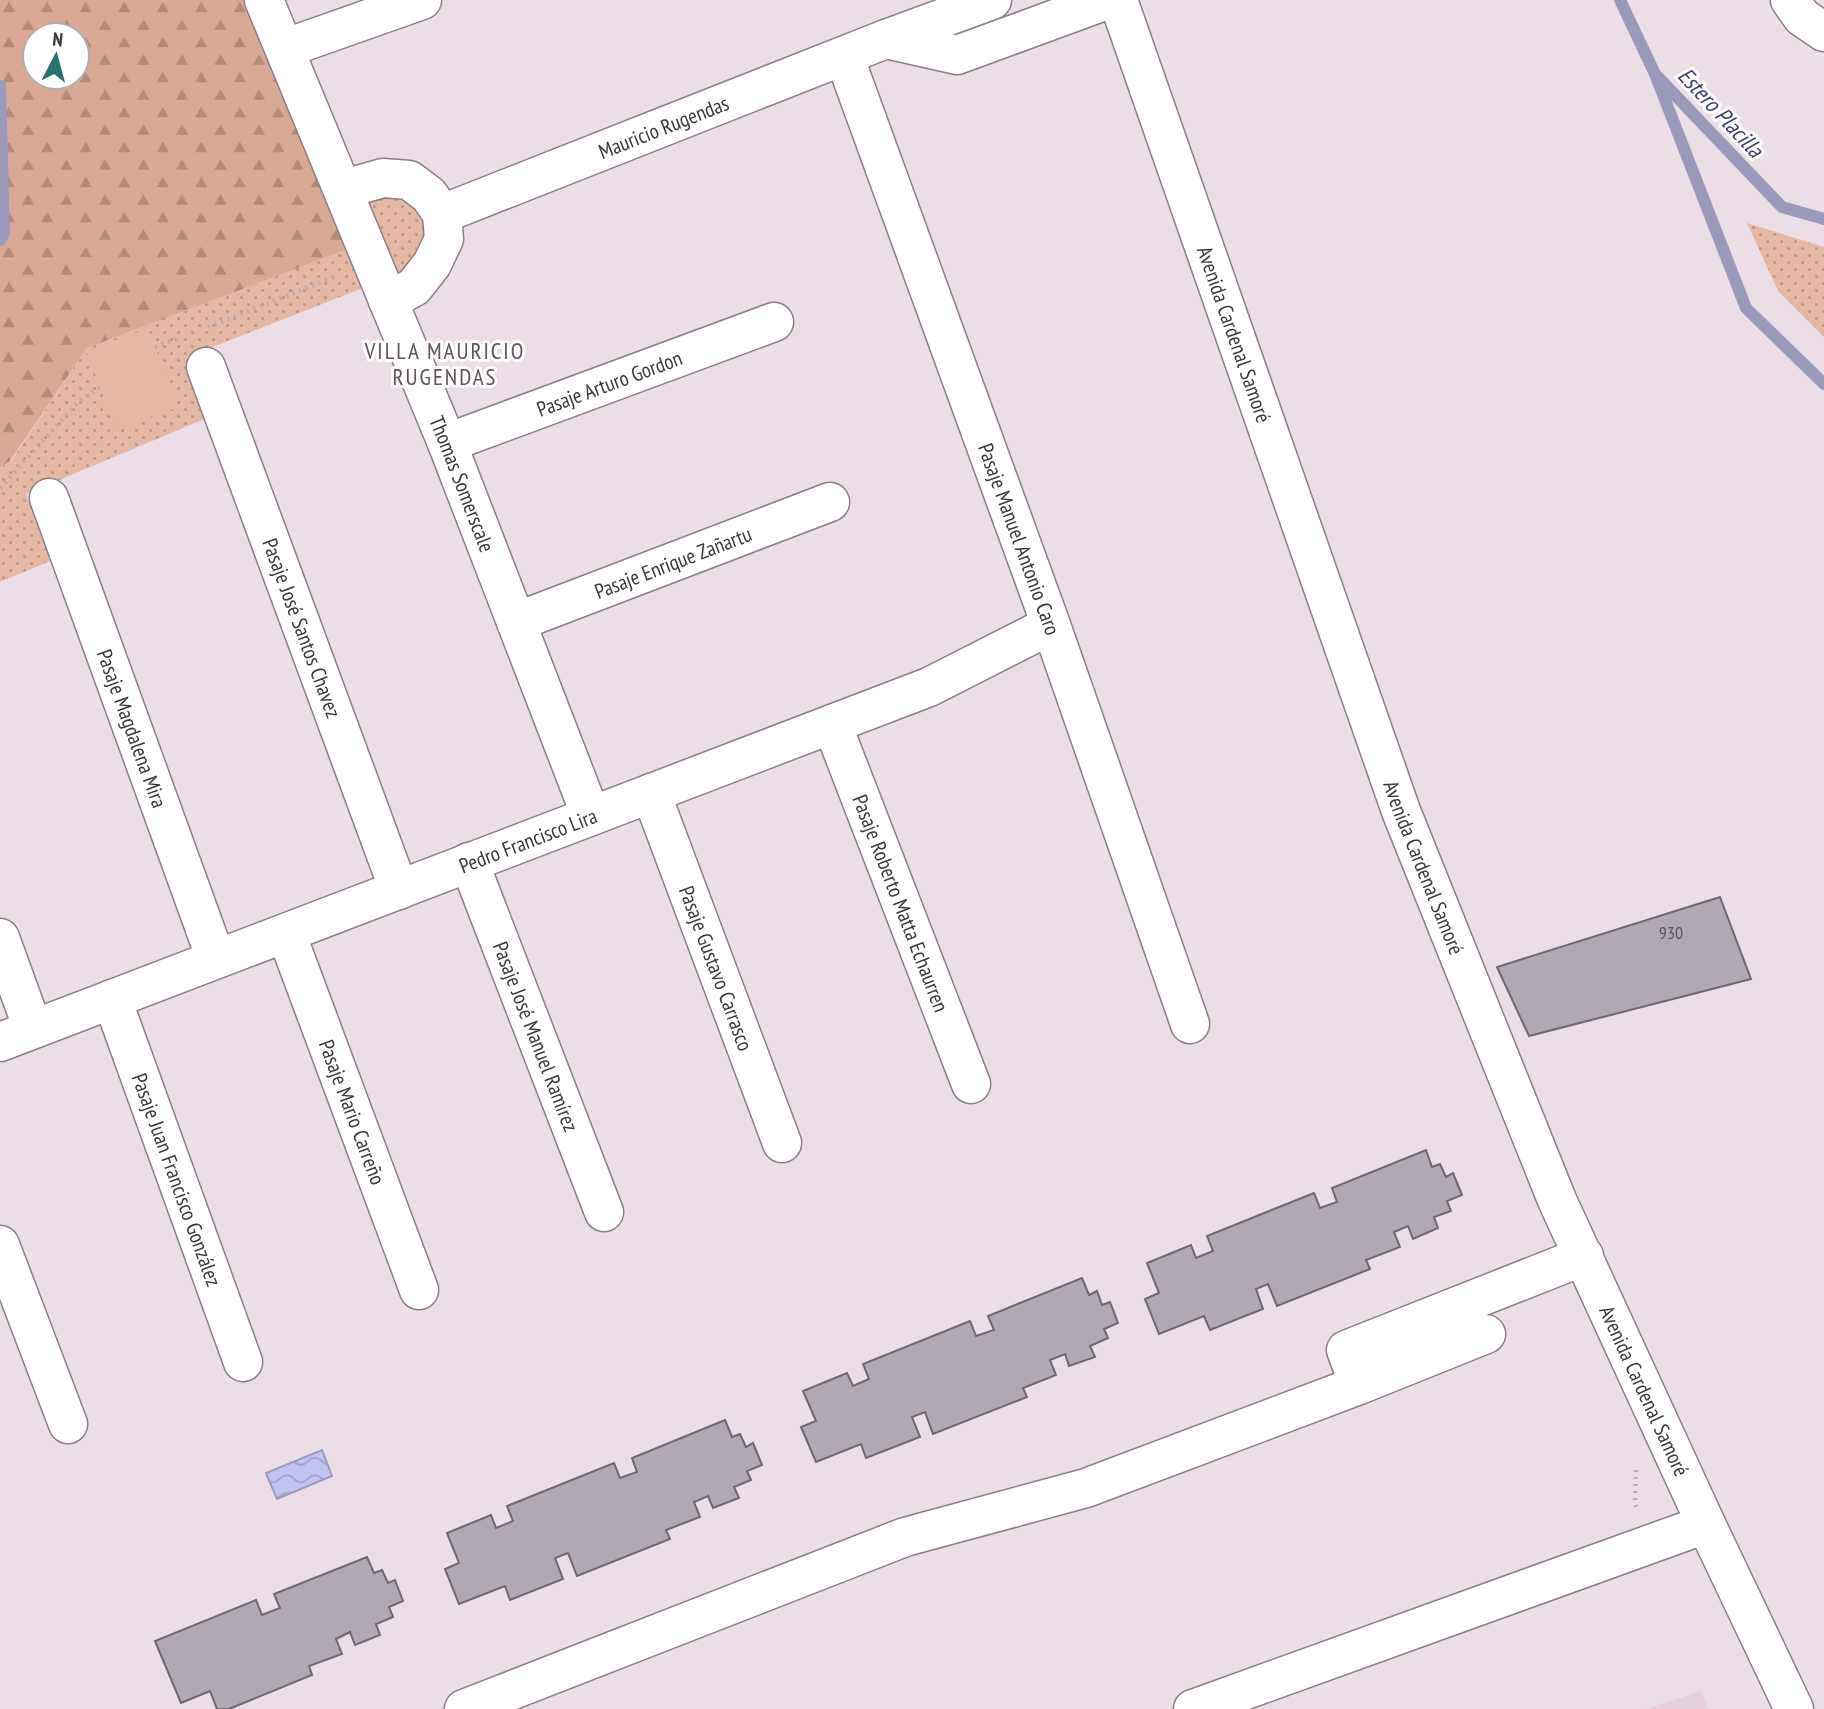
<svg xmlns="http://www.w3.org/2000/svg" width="1824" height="1709" viewBox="0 0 1824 1709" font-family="'PT Sans Narrow',sans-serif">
	<defs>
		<pattern id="green-dots" width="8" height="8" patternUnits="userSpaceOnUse" patternTransform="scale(1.75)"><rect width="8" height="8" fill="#e5b8a5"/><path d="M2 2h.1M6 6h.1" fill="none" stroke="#bb9687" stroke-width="1.8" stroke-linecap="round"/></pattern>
		<pattern id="forest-firs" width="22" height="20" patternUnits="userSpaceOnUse" patternTransform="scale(1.75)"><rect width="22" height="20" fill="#d9a995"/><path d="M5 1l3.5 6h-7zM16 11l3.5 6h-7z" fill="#b18a7b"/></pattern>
		<pattern id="water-waves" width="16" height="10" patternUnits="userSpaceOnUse" patternTransform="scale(1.75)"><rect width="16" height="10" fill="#c1c4f1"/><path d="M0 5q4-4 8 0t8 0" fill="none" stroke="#9ea0c4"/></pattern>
	</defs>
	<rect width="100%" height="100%" fill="#ecdee6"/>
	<polygon fill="#e6d0dc" points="1701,1691 1709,1709 1646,1709"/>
	<g fill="url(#green-dots)">
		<polygon points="383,178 442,214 388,301 344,189"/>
		<polygon points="1747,223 1824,247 1824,337 1778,291"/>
		<polygon points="348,249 363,288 187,357 209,417 26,494 50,561 0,582 0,468 11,461 87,348"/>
	</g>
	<path fill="url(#forest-firs)" fill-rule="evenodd" d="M0 0H246L348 249 87 348 10 461 0 468ZM35 35H77V77H35Z"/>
	<polygon fill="#e5b8a5" points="148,328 178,407 117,430 86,351"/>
	<polygon fill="url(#water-waves)" stroke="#999aba" stroke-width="2" points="322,1450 332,1476 277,1499 266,1473"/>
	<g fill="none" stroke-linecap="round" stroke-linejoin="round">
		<g stroke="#999aba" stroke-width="12">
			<polyline points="1620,0 1655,74 1782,207 1824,219"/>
			<polyline points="1655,74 1746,308 1824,384"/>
			<polyline points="0,86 4,233 0,240"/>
		</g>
	</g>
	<g fill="#b0a9b4" stroke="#6d6771" stroke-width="2">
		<polygon points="1720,897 1751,979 1529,1036 1497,967"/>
		<polygon points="1426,1150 1432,1167 1440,1164 1446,1177 1453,1173 1462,1195 1447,1201 1451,1211 1434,1217 1438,1228 1413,1239 1408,1226 1394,1232 1400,1247 1366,1260 1370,1269 1277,1306 1268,1284 1256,1289 1263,1309 1210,1330 1204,1316 1159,1334 1145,1299 1159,1293 1147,1263 1191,1245 1196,1258 1213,1251 1207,1236 1314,1193 1320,1208 1337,1202 1332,1188"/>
		<polygon points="1082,1278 1089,1295 1097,1291 1102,1305 1110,1302 1118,1323 1104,1329 1108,1338 1090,1346 1095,1357 1069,1366 1065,1354 1050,1360 1056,1375 1023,1388 1027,1397 933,1434 925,1412 912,1417 920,1437 866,1458 861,1444 816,1462 801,1427 816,1421 803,1391 847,1373 853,1386 869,1379 863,1364 970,1321 976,1336 994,1330 988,1316"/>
		<polygon points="725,1420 732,1437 740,1434 746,1447 753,1443 762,1465 747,1471 751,1480 734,1487 739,1498 713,1508 708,1496 694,1502 700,1517 666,1530 670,1539 577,1576 568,1553 555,1558 563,1579 510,1600 505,1586 459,1604 445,1569 459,1563 447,1533 491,1515 496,1528 513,1521 507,1506 614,1463 620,1478 637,1472 632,1458"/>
		<polygon points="367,1557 374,1573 382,1570 388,1583 395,1580 403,1601 389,1607 393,1617 376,1624 380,1635 355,1645 350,1632 336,1639 342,1654 309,1666 312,1675 229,1709 217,1709 210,1691 181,1703 155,1641 256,1600 262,1615 280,1608 274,1594"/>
	</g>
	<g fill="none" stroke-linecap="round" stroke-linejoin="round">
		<defs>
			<g id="minor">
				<path id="s1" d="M264 0 447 443 591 816"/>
				<polyline points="1790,0 1802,17 1824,32"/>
				<polyline points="886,39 957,55 1107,0"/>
				<polyline points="286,48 422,0"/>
				<path id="s2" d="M844 56 1051 625 1190 1024"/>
				<polyline points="344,189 383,178 409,180 429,195 442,214 444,239 432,264 414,287 388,301"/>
				<path id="s3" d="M442 214 886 39 992 0"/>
				<path id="s4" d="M206 367 399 890"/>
				<path id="s5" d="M447 443 774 322"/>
				<path id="s6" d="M49 498 216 959"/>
				<path id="s7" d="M516 622 830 502"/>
				<path id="s8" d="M832 724 971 1084"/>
				<path id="s9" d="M651 793 782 1143"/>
				<path id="s10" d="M469 862 604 1212"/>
				<path id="s11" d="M286 933 419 1290"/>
				<polyline points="0,938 33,1029"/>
				<path id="s12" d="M112 999 243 1362"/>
				<path id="s13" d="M0 1042 929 687 1051 625"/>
				<polyline points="0,1245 68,1424"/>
				<polyline points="1359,1385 1486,1334"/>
				<polyline points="464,1709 905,1537 1086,1488 1359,1385 1346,1350 1584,1256"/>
				<polyline points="1193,1709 1706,1524"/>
			</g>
			<g id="major">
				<path id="s14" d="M1118 0 1401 811 1557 1200 1706 1524 1794 1709"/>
			</g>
		</defs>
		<use href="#minor" stroke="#8b7f86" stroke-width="41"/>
		<use href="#major" stroke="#8b7f86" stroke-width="41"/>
		<g stroke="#b7abb2" stroke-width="4.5" stroke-dasharray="2 5" stroke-linecap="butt">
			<polyline points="208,327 337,276"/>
			<polyline points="155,347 177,339"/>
			<polyline points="0,488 77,403 100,387"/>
			<polyline points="1636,1470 1635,1504 1638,1510"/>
		</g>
		<use href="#minor" stroke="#fff" stroke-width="38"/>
		<use href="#major" stroke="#fff" stroke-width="38"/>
	</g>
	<g text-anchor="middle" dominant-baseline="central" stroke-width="6" stroke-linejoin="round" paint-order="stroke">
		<g font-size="18" fill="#595458">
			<text x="1671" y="932">930</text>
		</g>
		<g font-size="21" fill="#3c373a" stroke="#fff">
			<text stroke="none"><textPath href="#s3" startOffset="238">Mauricio Rugendas</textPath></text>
			<text stroke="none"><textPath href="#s14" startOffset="354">Avenida Cardenal Samoré</textPath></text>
			<text stroke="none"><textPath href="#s5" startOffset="173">Pasaje Arturo Gordon</textPath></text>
			<text stroke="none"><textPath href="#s1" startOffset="523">Thomas Somerscale</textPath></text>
			<text stroke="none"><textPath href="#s2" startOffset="514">Pasaje Manuel Antonio Caro</textPath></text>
			<text stroke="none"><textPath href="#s7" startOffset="168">Pasaje Enrique Zañartu</textPath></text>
			<text stroke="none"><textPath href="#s4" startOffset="278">Pasaje José Santos Chavez</textPath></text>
			<text stroke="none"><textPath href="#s6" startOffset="245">Pasaje Magdalena Mira</textPath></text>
			<text stroke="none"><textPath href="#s13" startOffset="565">Pedro Francisco Lira</textPath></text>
			<text stroke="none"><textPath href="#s14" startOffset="920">Avenida Cardenal Samoré</textPath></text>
			<text stroke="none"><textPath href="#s8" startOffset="192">Pasaje Roberto Matta Echaurren</textPath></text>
			<text stroke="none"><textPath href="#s9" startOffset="187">Pasaje Gustavo Carrasco</textPath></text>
			<text stroke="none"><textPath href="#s10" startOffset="187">Pasaje José Manuel Ramírez</textPath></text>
			<text stroke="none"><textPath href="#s11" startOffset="191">Pasaje Mario Carreño</textPath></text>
			<text stroke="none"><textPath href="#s12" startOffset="192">Pasaje Juan Francisco González</textPath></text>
			<text stroke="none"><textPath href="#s14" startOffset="1488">Avenida Cardenal Samoré</textPath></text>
		</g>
		<g font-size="23" font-style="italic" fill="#3e3d75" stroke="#fff">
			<text transform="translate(1721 112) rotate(47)">Estero Placilla</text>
		</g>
		<g font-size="23" letter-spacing="2" fill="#5f545a" stroke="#fff">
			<text x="445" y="350">VILLA MAURICIO<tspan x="445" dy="26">RUGENDAS</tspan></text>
		</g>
	</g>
	<g transform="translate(56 56) rotate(6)"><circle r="33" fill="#ffffff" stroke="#b1afb0" stroke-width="2"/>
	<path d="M0-5L12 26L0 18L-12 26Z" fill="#29736f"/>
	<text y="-10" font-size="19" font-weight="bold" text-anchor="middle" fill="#3c373a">N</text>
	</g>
</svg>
